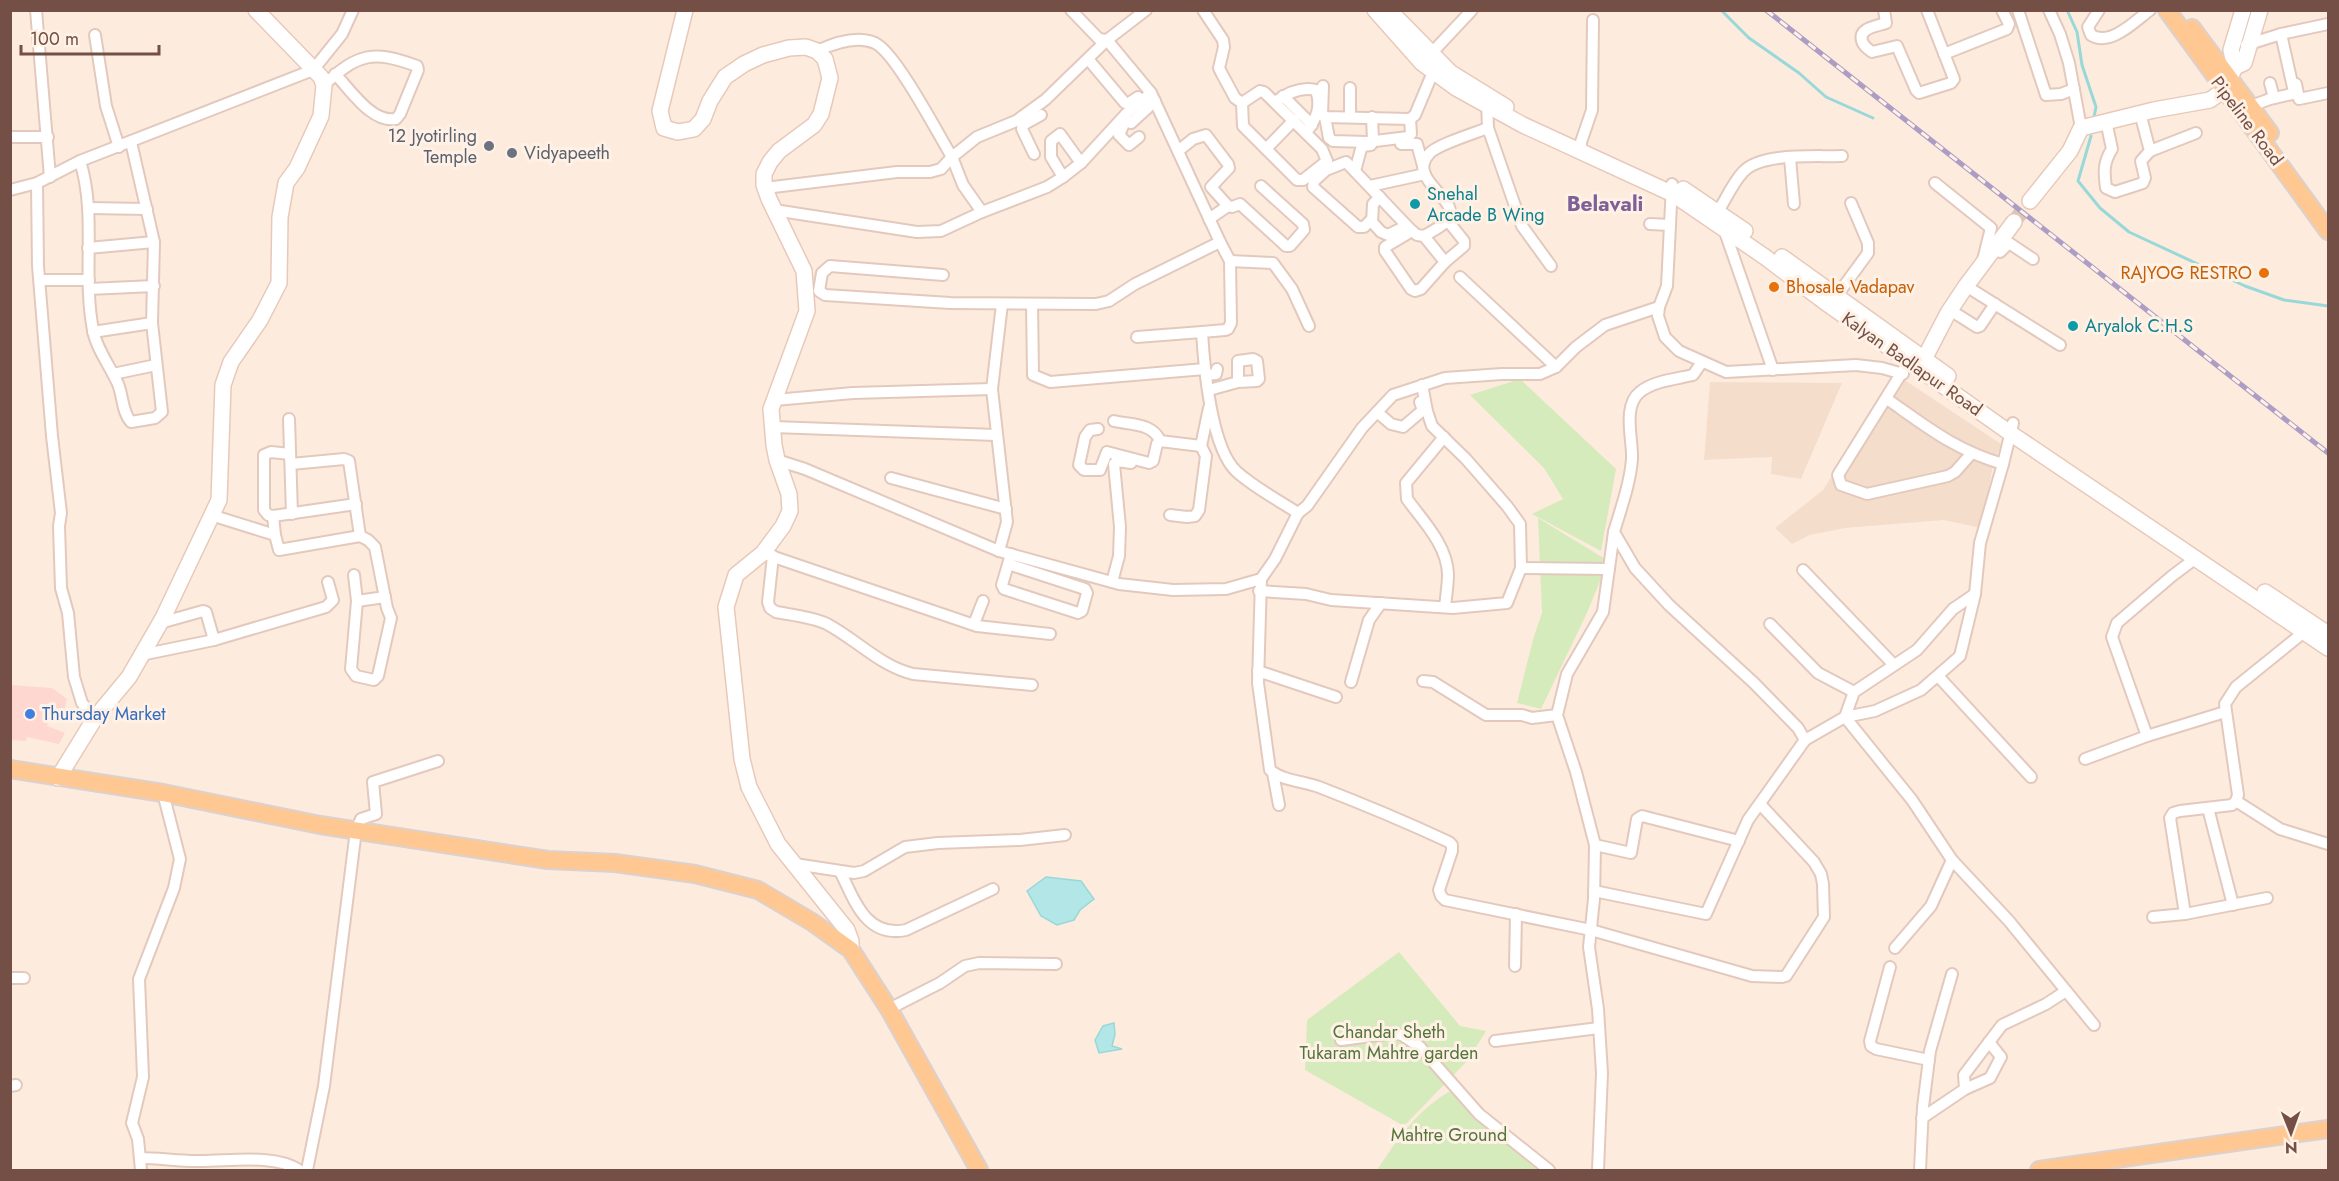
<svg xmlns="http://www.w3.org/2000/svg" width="2339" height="1181" viewBox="0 0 2339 1181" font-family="Jost,sans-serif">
	<rect width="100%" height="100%" fill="#fdecdd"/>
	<g fill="#f5ddcc">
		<polygon points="1897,375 2001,444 1993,466 1981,528 1944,520 1845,528 1810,535 1792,544 1775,528 1823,490"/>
		<polygon points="1710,382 1842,383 1801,479 1771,474 1772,457 1704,460"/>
	</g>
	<polygon fill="#fed8d0" points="11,685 52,688 67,699 63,715 50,714 47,726 65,733 59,744 27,737 26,741 11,740"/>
	<g fill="#d5ebbc">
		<polygon points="1520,379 1616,469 1601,551 1532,514 1563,499 1544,468 1470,395"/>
		<polygon points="1538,518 1607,560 1604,572 1586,615 1541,709 1517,703 1534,636 1542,613"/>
		<polygon points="1399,952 1460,1026 1486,1031 1468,1060 1404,1126 1305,1070 1307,1020"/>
		<path d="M1452 1090 1538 1170H1377C1398 1138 1418 1109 1452 1090Z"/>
	</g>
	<g fill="#b2e6e7" stroke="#98d8d9" stroke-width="1.5">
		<polygon points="1046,877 1081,881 1094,899 1080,910 1074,920 1057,925 1041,916 1027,891"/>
		<polygon points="1114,1023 1115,1034 1112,1046 1122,1049 1099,1053 1095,1040 1103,1026"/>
	</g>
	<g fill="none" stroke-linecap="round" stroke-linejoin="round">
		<g stroke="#98d8d9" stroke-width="3">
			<polyline points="1721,10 1749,38 1799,73 1826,97 1873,118"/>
			<polyline points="2067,10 2077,32 2082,65 2096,107 2094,117"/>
			<polyline points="2091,136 2078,181 2100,208 2129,232 2245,286 2284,300 2328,306"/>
		</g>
		<polyline stroke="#dac5b7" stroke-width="15" stroke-dasharray="15 8" stroke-linecap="butt" points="2014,222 2030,201"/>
		<defs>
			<g id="street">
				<polyline points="36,10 50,177"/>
				<path d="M1071 10 1099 39 1107 40 1151 93 1220 242 1230 261 1231 323 1228 329 1225 330 1202 332C1204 366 1211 449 1237 472 1255 488 1278 500 1298 513L1307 506 1362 428 1393 395 1445 378 1502 374H1540L1556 367 1576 347 1605 325 1659 307 1667 286 1672 184"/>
				<polyline points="1203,10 1223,40 1224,47 1219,68 1222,74 1235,98 1242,103 1260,91 1264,92 1322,149 1327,161 1303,180 1297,180 1243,126 1242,103"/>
				<path d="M1884 10 1886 23C1877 26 1858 28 1862 41 1864 47 1868 49 1872 52L1897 46 1916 90 1919 93 1951 83 1954 79 1927 10"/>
				<polyline points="2018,10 2046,95 2061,94 2074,89"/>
				<polyline points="2049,10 2060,34 2069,63 2081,128"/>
				<path d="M2099 10 2088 27 2091 35C2110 47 2134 22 2150 10"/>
				<polyline points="95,35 106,106 119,147"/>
				<polyline points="2246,45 2281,34 2328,24"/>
				<polyline points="1944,54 2007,29 2009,24 2002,10"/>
				<polyline points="1427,58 1472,10"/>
				<polyline points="1088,59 1125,103 1129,103 1138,97"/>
				<polyline points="2270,83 2274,98"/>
				<polyline points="2296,84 2299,99 2328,93"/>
				<path d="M324 85C358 53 373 50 417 66L418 70 400 114 396 119C371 123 351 90 335 74"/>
				<polyline points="1323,86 1322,115 1325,117 1410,119 1415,115 1436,65"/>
				<polyline points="1283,96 1312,125"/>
				<polyline points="1487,101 1488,128 1522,226 1551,266"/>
				<path d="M1275 102C1287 93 1301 86 1316 90 1322 107 1316 119 1306 133"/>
				<polyline points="2251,106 2270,99 2292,94 2294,92 2281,34"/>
				<polyline points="1325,117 1329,138 1333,141 1367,142 1408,137 1411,134 1410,119"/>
				<polyline points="1350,117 1350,88"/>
				<polyline points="1372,117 1373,140"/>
				<polyline points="1126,119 1119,135 1129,145 1139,137"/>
				<path d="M2106 121 2112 149C2103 163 2104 172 2106 188L2115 192 2143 183 2145 178 2141 161 2150 151 2140 113"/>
				<polyline points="1131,123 1155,101"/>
				<polyline points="10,137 48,137"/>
				<polyline points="1401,144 1417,144 1423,166"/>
				<polyline points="1266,149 1294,120"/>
				<polyline points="1178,151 1193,139 1206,135 1228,164 1229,168 1211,187 1228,206 1232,207 1240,204 1286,246 1290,246 1304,230 1303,224 1261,186"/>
				<polyline points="2150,151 2196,133"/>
				<polyline points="1581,152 1581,142 1592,110 1593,20"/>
				<polyline points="1034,154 1022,129 1023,125 1041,115"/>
				<polyline points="1790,158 1794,204"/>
				<path d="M80 161C97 215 82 274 93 330 96 348 110 366 118 384 123 396 122 412 131 422L155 418 162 412 152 323 154 242 131 142"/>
				<polyline points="1355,171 1361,149 1363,146 1371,145"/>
				<polyline points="1063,177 1051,157 1051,141 1060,134 1081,163"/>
				<polyline points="37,183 38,266 52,436 61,513 59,526 61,588 68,613 74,677 82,703 95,718"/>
				<polyline points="1935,183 1991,228 1982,264"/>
				<polyline points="1370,186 1425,174"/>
				<path d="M765 188 897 172H930L941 169 952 157C938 134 896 53 875 43 857 35 834 43 817 51"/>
				<polyline points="10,190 37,183 80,161 313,70 342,34 353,10"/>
				<polyline points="1380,197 1373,204 1372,222 1381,232 1388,235 1404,227"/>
				<polyline points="88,208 147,209"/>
				<polyline points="774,210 917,232 941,231 982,212 1047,187 1063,177 1081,163 1127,113 1151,93"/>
				<polyline points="982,212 963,185 952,157 977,137 1016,121 1045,100 1107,40 1146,10"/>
				<path d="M1715 216C1725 202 1731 185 1743 172 1761 152 1815 157 1842 156"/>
				<polyline points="1209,219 1228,206"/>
				<path d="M1372 219 1364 227H1358L1313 187 1314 181 1326 170 1346 162 1410 229 1417 235 1424 236C1431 232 1441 227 1447 221 1465 201 1405 180 1429 154 1436 145 1475 133 1488 128"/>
				<polyline points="1650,224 1670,225"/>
				<polyline points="1724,229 1773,370"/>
				<polyline points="1412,231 1385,247 1385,251 1411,289 1415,291 1421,289 1445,262 1424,236"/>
				<polyline points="88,248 154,242"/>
				<polyline points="2000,252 2009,243 2033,259"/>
				<polyline points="1230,261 1273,263 1292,289 1309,326"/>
				<polyline points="1445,262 1464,246 1464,241 1448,221"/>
				<polyline points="943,275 830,266 822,273 819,291 825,295 950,303 1096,304 1109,301 1135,284 1220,242"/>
				<polyline points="1460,277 1556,367"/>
				<polyline points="40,280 89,280"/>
				<polyline points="1966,286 2060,345"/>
				<polyline points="89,289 154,286"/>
				<polyline points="1833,301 1868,253 1868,243 1851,203"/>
				<polyline points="1032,304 1033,375 1050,382 1205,369"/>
				<polyline points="1659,307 1658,316 1665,337 1679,351 1726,372 1856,365 1882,368 1903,374"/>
				<polyline points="1950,310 1977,327 1980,326 1995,304"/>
				<polyline points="93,332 152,323"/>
				<polyline points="1137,337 1202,332"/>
				<polyline points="1909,361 1838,475 1841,485 1867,494 1948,476 1955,472 1971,454"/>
				<path d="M1702 362 1693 375C1676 379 1653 381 1640 392 1622 406 1633 440 1632 459 1630 484 1621 508 1614 532L1635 568 1669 605 1754 683 1798 728 1805 740 1845 717 1875 711 1921 690 1960 656 1975 594 1980 543 2003 464 2013 423"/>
				<polyline points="113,374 156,365"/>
				<polyline points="1206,375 1216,374 1217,369"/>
				<polyline points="1209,390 1238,382 1238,361 1253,359 1257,361 1259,379 1257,381 1238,382"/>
				<path d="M1887 399C1927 427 1955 450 2003 464"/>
				<polyline points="775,400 853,393 992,389"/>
				<polyline points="1377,412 1391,424 1403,427 1423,410 1420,402"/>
				<polyline points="289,419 292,514"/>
				<path d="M1114 421C1131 425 1153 423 1160 441"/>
				<polyline points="773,427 996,435"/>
				<polyline points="1098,429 1090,430 1085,437 1079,465 1084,470 1100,470 1107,452 1149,463 1153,461 1157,444 1160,441 1201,446"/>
				<path d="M1444 437 1406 483 1407 499C1423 521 1447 545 1448 574 1448 585 1446 596 1445 607"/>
				<polyline points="777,460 805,469 999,551 1119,584 1173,590 1226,589 1261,579 1275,559 1298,513"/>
				<polyline points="891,478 1006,509"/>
				<polyline points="211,515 275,535 279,550 360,536 349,461 344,459 291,464"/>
				<polyline points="1170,515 1187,517 1195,516 1199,510 1206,456 1201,446 1209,408"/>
				<polyline points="273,516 268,515 264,510 264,455 271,452 290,454"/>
				<polyline points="275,535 273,516 356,504"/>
				<polyline points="999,551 1007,522 992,389 1002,304"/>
				<polyline points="768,555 977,626 1050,634"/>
				<path d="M773 556 768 602 770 608 776 612C792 615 813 617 827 624 857 640 880 666 913 674L1032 685"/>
				<polyline points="1008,564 1085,589 1087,593 1082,611 1078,613 1004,589 1002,585 1011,554"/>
				<polyline points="1521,568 1609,569"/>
				<polyline points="1803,570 1894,665"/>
				<polyline points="354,575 357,601 351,669 356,676 374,680 378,676 391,618 387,608 375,547 368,540 360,536"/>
				<path d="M1261 579 1258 683 1270 770C1283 781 1303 781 1319 787 1363 804 1406 822 1449 842L1452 845V851L1439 890 1441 896 1445 900 1591 930 1752 976 1782 977 1786 976 1824 917 1823 884 1821 874 1814 862 1760 804"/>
				<polyline points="1112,582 1119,556 1120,527 1114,464 1117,461 1131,463"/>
				<polyline points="1259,591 1306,594 1331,600 1453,608 1507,603 1521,568 1520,524 1507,506 1466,459 1432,426 1427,411 1422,385"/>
				<polyline points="1975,594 1953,609 1917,650 1854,692 1845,717 1912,800 1952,860 2009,921 2094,1025"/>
				<polyline points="357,601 385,597"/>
				<polyline points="160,623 203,611 206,612 214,640"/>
				<polyline points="974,624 983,601"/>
				<polyline points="1770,624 1818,673 1854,692"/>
				<polyline points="141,655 214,640 326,607 333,600 328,582"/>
				<polyline points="1258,671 1336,697"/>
				<polyline points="1938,676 2031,777"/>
				<polyline points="1423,681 1433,682 1486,715 1522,715 1532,718 1557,715"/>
				<polyline points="1351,682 1369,620 1381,603"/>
				<polyline points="2147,736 2112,637 2117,623 2172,576 2196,558"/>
				<polyline points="2085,759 2147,736 2225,712"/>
				<polyline points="1273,773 1279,805"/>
				<polyline points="2236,801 2280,829 2328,844"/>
				<polyline points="2208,808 2233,905"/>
				<polyline points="1595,845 1631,853 1637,819 1642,816 1739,841"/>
				<polyline points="795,864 854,873 864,871 905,847 938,843 1020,840 1065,835"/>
				<path d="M841 873C855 902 867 938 906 930L993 889"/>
				<polyline points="1594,891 1706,914 1748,820 1805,740"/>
				<polyline points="2185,914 2170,818 2173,813 2180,811 2232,805 2236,801 2238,795 2225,704 2236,687 2309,628"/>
				<polyline points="2153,917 2185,914 2267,898"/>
				<polyline points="1895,948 1931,906 1952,860"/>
				<polyline points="1515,966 1516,914"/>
				<polyline points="1890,967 1870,1041 1871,1046 1876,1049 1929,1060"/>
				<polyline points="10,978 24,978"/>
				<polyline points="889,1009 940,983 965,966 979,963 1056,964"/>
				<polyline points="1341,1040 1393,1033 1402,1035 1420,1047 1479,1114 1549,1170"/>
				<polyline points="1495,1041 1599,1028"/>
				<polyline points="10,1086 16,1085"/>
				<polyline points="1965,1089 1964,1075 2002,1025 2046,1004 2066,991"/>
				<polyline points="1922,1118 1965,1089 1990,1078 2001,1057 1989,1042"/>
				<path d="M140 1158C159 1158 177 1161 196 1161 226 1162 273 1153 299 1170"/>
				<polyline points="141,1170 138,1139 132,1123 143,1077 139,979 174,888 180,859 163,793"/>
				<polyline points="307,1170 324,1086 356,830 361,819 376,814 373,782 438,761"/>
				<polyline points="1598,1170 1602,1073 1598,1009 1589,947 1594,899 1595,845 1576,772 1557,715 1567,674 1603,612 1614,532"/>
				<polyline points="1920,1170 1923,1107 1930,1051 1952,974"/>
			</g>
			<g id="secondary">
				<polyline points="685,10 660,111 664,128 678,132 694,129 703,119 710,101 725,77 744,64 763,55 789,48 806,47 817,51 825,59 830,78 821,114 814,125 779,151 770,162 764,174 764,185 769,199 804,271 807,311 771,409 774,445 777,460 789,494 790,511 783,526 763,553 736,575 726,607 742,759 749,787 778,844 847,930 851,941 851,950"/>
				<polyline points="1375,10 1422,63 1456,88 1523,125 1673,194 1765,257 1829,305 2010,433 2328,648"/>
				<polyline points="1389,10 1451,73 1506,107"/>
				<polyline points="2235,67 2244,63 2260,10"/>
				<polyline points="1683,189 1745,231"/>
				<polyline points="2030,201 2070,151 2081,128 2154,110 2210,100 2224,90 2235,67 2231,50 2243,10"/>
				<polyline points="1782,257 1948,376"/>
				<polyline points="1921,365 1948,313 1966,286 2014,222"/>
				<polyline points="2265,592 2328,634"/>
				<polyline points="58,778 95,718 129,677 163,618 219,500 223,385 231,362 260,320 279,283 280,217 286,183 297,168 321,116 324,85 321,77 256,10"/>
			</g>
			<g id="primary">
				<polyline points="2167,10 2328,231"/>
				<polyline points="2192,28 2270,133"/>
				<polyline points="10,769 163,793 320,825 548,860 615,863 695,874 758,890 812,922 851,950 889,1009 979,1170"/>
				<polyline points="2039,1170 2328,1129"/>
			</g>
		</defs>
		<use href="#street" stroke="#e3c9bd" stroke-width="14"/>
		<use href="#secondary" stroke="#e8c9b9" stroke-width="18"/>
		<use href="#primary" stroke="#dbd1cf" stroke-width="20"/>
		<use href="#street" stroke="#fff" stroke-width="10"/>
		<use href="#secondary" stroke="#fff" stroke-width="15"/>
		<use href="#primary" stroke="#ffc893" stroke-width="16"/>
		<defs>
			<polyline id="rail" points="1766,10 2328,453"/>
		</defs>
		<use href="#rail" stroke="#ad9dc5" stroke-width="5"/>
		<use href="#rail" stroke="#fff1e5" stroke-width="3" stroke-dasharray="9" stroke-linecap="butt"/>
	</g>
	<g fill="#6b7280" stroke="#fff1e5" stroke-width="2">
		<circle cx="489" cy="146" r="6"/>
		<circle cx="512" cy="153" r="6"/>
	</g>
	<g fill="#0f9aa8" stroke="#fff1e5" stroke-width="2">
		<circle cx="1415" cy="204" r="6"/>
		<circle cx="2073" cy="326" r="6"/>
	</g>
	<g fill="#e8710a" stroke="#fff1e5" stroke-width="2">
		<circle cx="2264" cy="273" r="6"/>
		<circle cx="1774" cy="287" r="6"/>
	</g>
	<circle fill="#3f7fe0" stroke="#fff1e5" stroke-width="2" cx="30" cy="714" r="6"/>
	<g text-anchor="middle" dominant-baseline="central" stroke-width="6" stroke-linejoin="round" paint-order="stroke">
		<g font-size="18" fill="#734f45" stroke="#fff1e5">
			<text transform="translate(2247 121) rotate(53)">Pipeline Road</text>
			<text transform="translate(1912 364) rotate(35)">Kalyan Badlapur Road</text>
		</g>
		<g font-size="18" fill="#5b616d" stroke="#fff1e5" text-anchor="end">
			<text x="477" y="136">12 Jyotirling<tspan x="477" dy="21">Temple</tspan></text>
			<text x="524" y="153" text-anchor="start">Vidyapeeth</text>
		</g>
		<g font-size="18" fill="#0d838f" stroke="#fff1e5" text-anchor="start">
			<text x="1427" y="194">Snehal<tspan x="1427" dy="21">Arcade B Wing</tspan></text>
			<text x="2085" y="326">Aryalok C.H.S</text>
		</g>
		<g font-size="18" fill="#c56008" stroke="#fff1e5" text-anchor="end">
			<text x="2252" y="273">RAJYOG RESTRO</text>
			<text x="1786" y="287" text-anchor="start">Bhosale Vadapav</text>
		</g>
		<g font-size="18" fill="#366cbe" stroke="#fff1e5" text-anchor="start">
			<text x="42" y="714">Thursday Market</text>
		</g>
		<g font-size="18" fill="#53743b" stroke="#fff1e5">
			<text x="1389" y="1032">Chandar Sheth<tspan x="1389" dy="21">Tukaram Mahtre garden</tspan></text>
			<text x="1449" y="1135">Mahtre Ground</text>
		</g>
		<g font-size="21" font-weight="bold" fill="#7d6098" stroke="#fff1e5">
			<text x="1605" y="204">Belavali</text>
		</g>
	</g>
	<rect width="2339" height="1181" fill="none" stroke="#734f45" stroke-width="24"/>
	<g transform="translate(2291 1133) rotate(179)" stroke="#fff1e5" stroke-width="4.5" paint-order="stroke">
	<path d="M0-4.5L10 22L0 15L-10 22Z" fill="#734f45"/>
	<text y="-9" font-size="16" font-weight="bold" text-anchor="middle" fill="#734f45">N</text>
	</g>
	<path d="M21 45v9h138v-9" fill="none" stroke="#734f45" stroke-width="3"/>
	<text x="30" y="45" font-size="18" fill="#734f45" stroke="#fff1e5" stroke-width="4.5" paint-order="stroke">100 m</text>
</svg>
